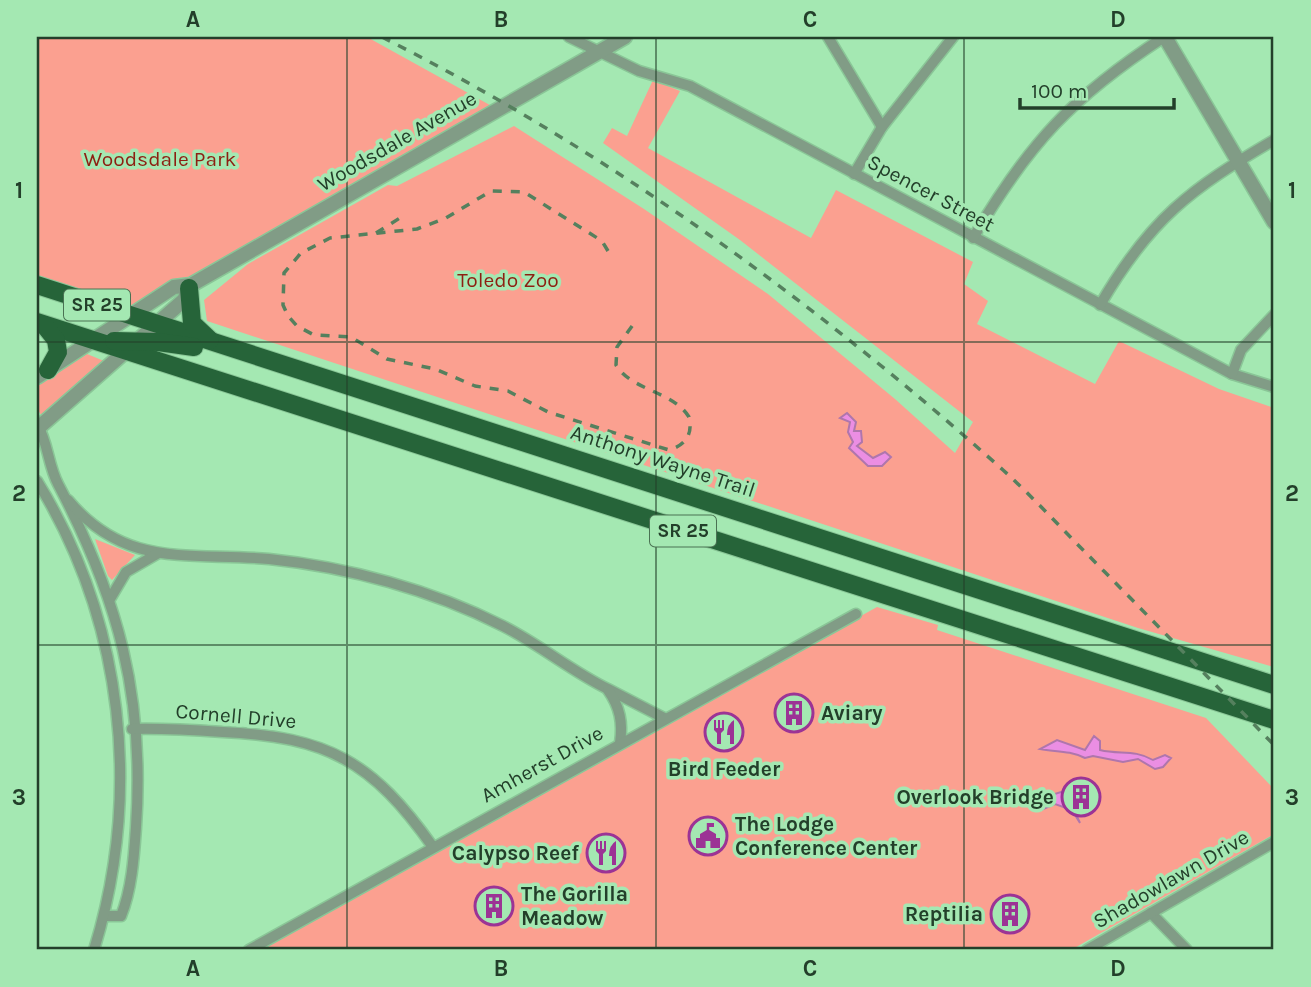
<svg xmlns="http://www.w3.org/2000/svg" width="1311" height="987" viewBox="0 0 1311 987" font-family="Karla,sans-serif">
	<rect width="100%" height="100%" fill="#a4e8b2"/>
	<g fill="#fba090">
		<polygon points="37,37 367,37 497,109 129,315 37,286"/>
		<polygon points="653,80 680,91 648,148 811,238 836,190 973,262 964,284 988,301 977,324 1095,384 1119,341 1219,389 1274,408 1274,667 1138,628 207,321 204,300 248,264 388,185 397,186 514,126 644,209 768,294 895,399 955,453 973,422 740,240 603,143 612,128 627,136"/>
		<polygon points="87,354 104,361 42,416 37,409 37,386"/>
		<polygon points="95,539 135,555 112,580 108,576"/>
		<polygon points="877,607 938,625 937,630 1206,718 1274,789 1274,834 1071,950 261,950"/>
	</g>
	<g fill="#eb8ee3" stroke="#af76ac" stroke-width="2">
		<polygon points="847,413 856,422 854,431 861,431 862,442 857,446 873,458 885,452 891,457 882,466 868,466 849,448 853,442 848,432 850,422 840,418"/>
		<path d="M1094 736 1100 741V750C1120 755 1134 749 1153 760L1165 755 1171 758 1163 767 1155 769 1138 759 1123 762 1093 756 1085 758C1069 750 1055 752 1040 749L1057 740 1085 750Z"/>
		<polygon points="1064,791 1075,799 1073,808 1080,823 1072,810 1055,804 1041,810 1042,798"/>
	</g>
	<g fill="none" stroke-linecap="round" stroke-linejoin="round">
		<defs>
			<g id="minor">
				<polyline points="569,37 639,71 690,86 1232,374 1274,387"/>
				<polyline points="828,37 882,127"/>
				<polyline points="854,174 882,127 953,37"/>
				<path d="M973 238C1029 143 1072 97 1164 37"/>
				<path d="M1100 305C1150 219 1190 189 1274 140"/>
				<polyline points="1232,374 1241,350 1274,315"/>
				<path d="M37 424C48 442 48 465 58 484 118 598 145 696 136 827 134 856 132 889 121 916H105"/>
				<path d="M37 481C124 622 142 793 94 950"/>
				<path d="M68 500C126 569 188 552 269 559 348 567 432 590 503 626 539 644 571 671 608 689 627 699 645 708 664 718"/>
				<polyline points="110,599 126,572 157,554"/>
				<path d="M608 690C620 707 623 723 620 743"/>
				<path d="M132 729C163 728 193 730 223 732 328 737 372 761 433 847"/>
				<polyline points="1151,913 1187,950"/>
				<polyline points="249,950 856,614"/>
				<polyline points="1087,950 1274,842"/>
			</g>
			<g id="tertiary">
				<polyline points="1165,37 1274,222"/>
				<polyline points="37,377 174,287 191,285 625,37"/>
				<polyline points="37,429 184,300 190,286"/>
			</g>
			<g id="trunk">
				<polyline points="37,285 1274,685"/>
				<polyline points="189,288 192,323 210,340"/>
				<polyline points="37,322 1274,720"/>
				<polyline points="44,325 56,340 58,352 48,370"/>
				<polyline points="114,341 158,342 194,347"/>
			</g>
		</defs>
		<use href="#minor" stroke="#8ac697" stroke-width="13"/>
		<use href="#tertiary" stroke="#8ac697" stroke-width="17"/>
		<use href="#trunk" stroke="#8ac697" stroke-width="20"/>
		<use href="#minor" stroke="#819c86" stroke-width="10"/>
		<use href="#tertiary" stroke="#819c86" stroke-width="14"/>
		<use href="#trunk" stroke="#266439" stroke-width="18"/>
		<g stroke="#55805e" stroke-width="3.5" stroke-dasharray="9 9" stroke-linecap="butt">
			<path d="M382 37C609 152 814 301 1003 470 1033 497 1061 528 1089 556 1151 619 1213 682 1274 745"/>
			<polyline points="376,233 403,216"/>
			<path d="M608 251 602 241 524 192 491 191 446 218 417 229 330 238 301 253 284 273 283 305 288 316 297 326 314 335 351 337 387 359 435 369 475 386 508 391 548 412 669 450C686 445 693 434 689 417 673 391 632 391 616 365L617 347 635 322"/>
		</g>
	</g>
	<path fill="none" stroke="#233f2a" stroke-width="2" stroke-opacity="0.55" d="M347 37V950M656 37V950M964 37V950M37 342H1274M37 645H1274"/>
	<defs>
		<symbol id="building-ring" viewBox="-11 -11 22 22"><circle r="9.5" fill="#a4e8b2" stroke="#9c3395" stroke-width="1.5"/><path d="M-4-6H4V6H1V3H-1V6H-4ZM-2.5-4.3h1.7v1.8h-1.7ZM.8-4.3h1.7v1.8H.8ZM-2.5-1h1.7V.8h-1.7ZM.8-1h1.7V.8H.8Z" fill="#9c3395"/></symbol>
		<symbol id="restaurant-ring" viewBox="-11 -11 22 22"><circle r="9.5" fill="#a4e8b2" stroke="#9c3395" stroke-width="1.5"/><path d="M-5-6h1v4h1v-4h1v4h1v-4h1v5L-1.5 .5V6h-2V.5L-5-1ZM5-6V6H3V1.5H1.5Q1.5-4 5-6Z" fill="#9c3395"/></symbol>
		<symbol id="civic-ring" viewBox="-11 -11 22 22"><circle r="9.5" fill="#a4e8b2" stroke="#9c3395" stroke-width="1.5"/><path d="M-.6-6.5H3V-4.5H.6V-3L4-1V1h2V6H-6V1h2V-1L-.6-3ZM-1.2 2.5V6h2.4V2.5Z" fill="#9c3395"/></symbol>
	</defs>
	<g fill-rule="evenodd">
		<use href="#building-ring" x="772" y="691" width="44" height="44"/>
		<use href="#restaurant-ring" x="702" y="710" width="44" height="44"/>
		<use href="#building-ring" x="1059" y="775" width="44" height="44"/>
		<use href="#civic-ring" x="686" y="814" width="44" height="44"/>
		<use href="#restaurant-ring" x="584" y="831" width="44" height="44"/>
		<use href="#building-ring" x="472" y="884" width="44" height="44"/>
		<use href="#building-ring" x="988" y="892" width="44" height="44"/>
	</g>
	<g text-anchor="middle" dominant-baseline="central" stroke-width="7" stroke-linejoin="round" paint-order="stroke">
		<g fill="#a4e8b2" stroke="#4a7253" stroke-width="2">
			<rect x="64" y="289.5" width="66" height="31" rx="5"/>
			<rect x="650" y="515.5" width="66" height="31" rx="5"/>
		</g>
		<g font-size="19" font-weight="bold" fill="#233f2a">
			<text x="97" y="305">SR 25</text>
			<text x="683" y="531">SR 25</text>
		</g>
		<g font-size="21" fill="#233f2a" stroke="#a4e8b2">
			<text transform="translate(397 141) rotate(-30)">Woodsdale Avenue</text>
			<text transform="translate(931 193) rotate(28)">Spencer Street</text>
			<text transform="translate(663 461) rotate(18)">Anthony Wayne Trail</text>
			<text transform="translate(236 716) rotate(5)">Cornell Drive</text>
			<text transform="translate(542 764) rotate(-29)">Amherst Drive</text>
			<text transform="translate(1171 879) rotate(-30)">Shadowlawn Drive</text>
		</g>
		<g font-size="21" fill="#8d1f12" stroke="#a4e8b2">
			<text x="160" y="159">Woodsdale Park</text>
			<text x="508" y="280">Toledo Zoo</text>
		</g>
		<g font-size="21" font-weight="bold" fill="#233f2a" stroke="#a4e8b2" text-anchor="start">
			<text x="821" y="713">Aviary</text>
			<text x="724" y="769" text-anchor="middle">Bird Feeder</text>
			<text x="1054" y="797" text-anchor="end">Overlook Bridge</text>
			<text x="735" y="824">The Lodge<tspan x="735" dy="24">Conference Center</tspan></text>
			<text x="579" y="853" text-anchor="end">Calypso Reef</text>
			<text x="521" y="894">The Gorilla<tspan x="521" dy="24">Meadow</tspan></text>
			<text x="983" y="914" text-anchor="end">Reptilia</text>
		</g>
	</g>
	<rect width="1311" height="987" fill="none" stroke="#a4e8b2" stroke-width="77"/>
	<path d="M1020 98v10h154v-10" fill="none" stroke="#233f2a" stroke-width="3.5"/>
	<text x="1031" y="98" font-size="21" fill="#233f2a" stroke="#a4e8b2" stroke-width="5" paint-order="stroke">100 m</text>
	<rect x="38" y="38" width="1234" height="910" fill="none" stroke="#233f2a" stroke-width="2.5"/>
	<g font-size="23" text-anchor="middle" font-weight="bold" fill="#233f2a">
		<text x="193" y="27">A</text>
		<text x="501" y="27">B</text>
		<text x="810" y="27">C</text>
		<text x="1118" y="27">D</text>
		<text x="19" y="198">1</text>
		<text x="1292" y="198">1</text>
		<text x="19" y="501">2</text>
		<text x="1292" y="501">2</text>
		<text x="19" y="805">3</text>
		<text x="1292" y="805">3</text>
		<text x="193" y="976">A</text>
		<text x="501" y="976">B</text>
		<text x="810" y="976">C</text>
		<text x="1118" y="976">D</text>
	</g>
</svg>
